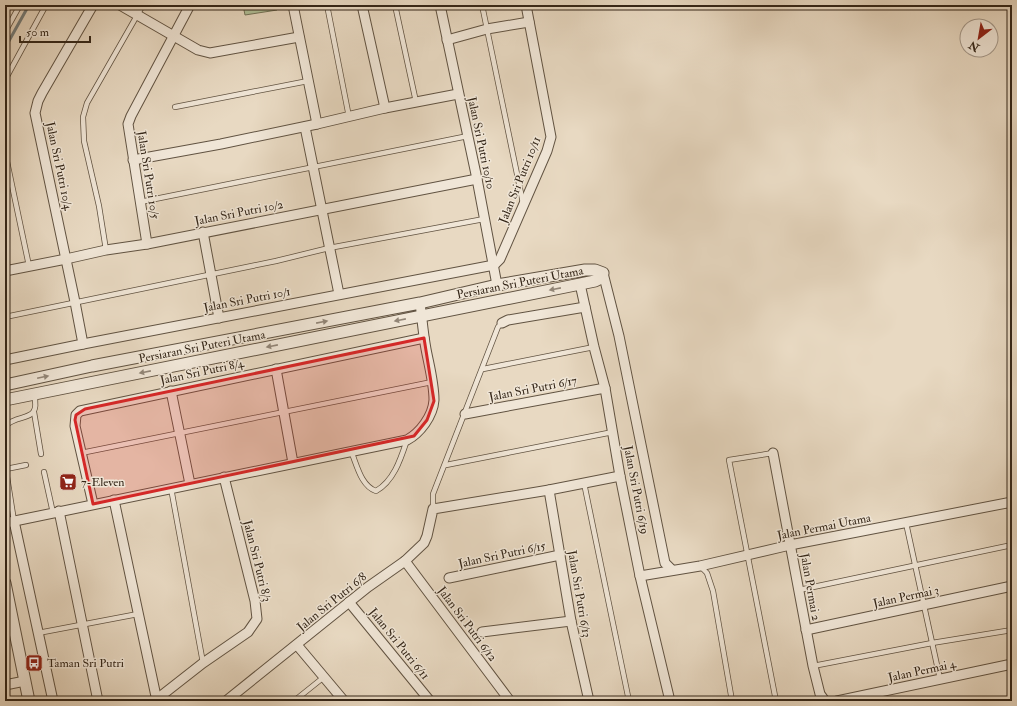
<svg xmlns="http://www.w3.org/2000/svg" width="1017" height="706" viewBox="0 0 1017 706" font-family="'IM FELL Double Pica',serif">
	<rect width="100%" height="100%" fill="#e8d9c2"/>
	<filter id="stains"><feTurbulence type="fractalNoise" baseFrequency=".005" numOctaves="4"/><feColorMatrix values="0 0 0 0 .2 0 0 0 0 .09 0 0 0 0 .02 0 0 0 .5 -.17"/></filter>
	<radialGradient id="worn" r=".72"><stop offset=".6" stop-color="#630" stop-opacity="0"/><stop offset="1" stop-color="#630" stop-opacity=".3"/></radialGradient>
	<polygon fill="#afc098" stroke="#727358" points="243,5 276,5 277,10 245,15"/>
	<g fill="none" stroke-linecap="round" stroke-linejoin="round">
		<polyline stroke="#737d7c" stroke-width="3" points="5,48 29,5"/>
		<defs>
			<g id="service">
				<polyline points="327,5 349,117"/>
				<polyline points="395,5 416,102"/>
				<polyline points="482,5 523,203"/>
				<polyline points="5,32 20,5"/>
				<polyline points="5,80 46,5"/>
				<polyline points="175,107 308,81"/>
				<polyline points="5,152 29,266"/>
				<polyline points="140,202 468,136"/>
				<polyline points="106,250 99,206 84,141 83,117 87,103 143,5"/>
				<polyline points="5,317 276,261 329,248 484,219"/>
				<polyline points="483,369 594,347"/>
				<polyline points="34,412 41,454"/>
				<path d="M5 426C20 412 41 424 34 394"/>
				<path d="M351 451C357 465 361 486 376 491 394 481 401 458 407 440"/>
				<polyline points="81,453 432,382"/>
				<polyline points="773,453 729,460 776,701"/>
				<polyline points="5,464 14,521"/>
				<polyline points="446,465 613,432"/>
				<polyline points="6,469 26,465"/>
				<polyline points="44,472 53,513"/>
				<polyline points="584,483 629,701"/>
				<polyline points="171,488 203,663"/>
				<polyline points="433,509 433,494 498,327 502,323"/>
				<polyline points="906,523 940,679"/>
				<polyline points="700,566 707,573 713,591 732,701"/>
				<polyline points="799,590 1012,545"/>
				<polyline points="38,633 138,614"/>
				<polyline points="813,666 932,643 1012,630"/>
				<polyline points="294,701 324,677"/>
			</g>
			<g id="minor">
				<polyline points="120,5 198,50 210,53 299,37"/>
				<polyline points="293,5 317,124"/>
				<polyline points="362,5 385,108"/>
				<polyline points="440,5 477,179 497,285"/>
				<polyline points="447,40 487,29 529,22"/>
				<polyline points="305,127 339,294"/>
				<polyline points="133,160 221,144 317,124 385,108 458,94"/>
				<polyline points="203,232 219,318"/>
				<polyline points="147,244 128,124 131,116 190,5"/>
				<polyline points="5,271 66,259 106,250 147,244 477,179"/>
				<polyline points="603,273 619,336 665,563 672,570"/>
				<polyline points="580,284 594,347 605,388 620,476 640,576 670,701"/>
				<polyline points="502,323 508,320 585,307"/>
				<polyline points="83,344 75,302 35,113 38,101 42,93 93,5"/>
				<polyline points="5,360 83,344 494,265 500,259 547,151 551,137 526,5"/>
				<polyline points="276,369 293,463"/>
				<polyline points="171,391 190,484"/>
				<polyline points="465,414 605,388"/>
				<polyline points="773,453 813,666 820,694 825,701"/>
				<polyline points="549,490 571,621 589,701"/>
				<polyline points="114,500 157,701"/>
				<polyline points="93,504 75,426 76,415 80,411 424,338"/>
				<polyline points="59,511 98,701"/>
				<polyline points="14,521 53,701"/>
				<path d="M5 523 407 440C420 433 433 416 434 400 434 383 429 365 426 349 423 333 422 318 420 303"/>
				<polyline points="405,561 510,701"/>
				<polyline points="640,576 700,566 790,545 1012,502"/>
				<polyline points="449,578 560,555"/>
				<polyline points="349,602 430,701"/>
				<polyline points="806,630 1012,586"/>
				<polyline points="482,632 571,621"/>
				<polyline points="297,645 344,701"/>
				<polyline points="5,685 25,681"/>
				<polyline points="157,699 203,663 248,632 257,619 255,601 224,477"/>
				<polyline points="226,701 368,587 405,561 424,543 427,536 433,509 549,490 620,476"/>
				<polyline points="837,701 1012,664"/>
			</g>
			<g id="tertiary">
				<polyline points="5,385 92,366 420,303 497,285 585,270 595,270 603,273 599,279 595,281 5,400"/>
				<polyline points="5,583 29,701"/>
			</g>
		</defs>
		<use href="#service" stroke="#615342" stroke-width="6"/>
		<use href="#minor" stroke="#615342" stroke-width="11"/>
		<use href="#tertiary" stroke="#615342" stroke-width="13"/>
		<use href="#service" stroke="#f0e6d7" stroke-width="4.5"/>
		<use href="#minor" stroke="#f0e6d7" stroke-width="9"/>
		<use href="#tertiary" stroke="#f0e6d7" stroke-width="11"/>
	</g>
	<defs><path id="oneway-solid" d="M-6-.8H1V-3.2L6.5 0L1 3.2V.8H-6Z"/></defs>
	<g fill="#928678">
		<use href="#oneway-solid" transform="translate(555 289) rotate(169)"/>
		<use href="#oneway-solid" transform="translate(400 320) rotate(169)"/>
		<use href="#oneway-solid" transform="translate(322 322) rotate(-11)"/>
		<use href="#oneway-solid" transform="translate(272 346) rotate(169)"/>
		<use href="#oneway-solid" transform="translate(145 372) rotate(169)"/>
		<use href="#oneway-solid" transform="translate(43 377) rotate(-12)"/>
	</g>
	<path fill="#d62828" fill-opacity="0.2" stroke="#d62828" stroke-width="3" stroke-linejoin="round" d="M424 338 434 401 427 420 414 436 93 504 75 420 76 415 85 409Z"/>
	<defs>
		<symbol id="supermarket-square" viewBox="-11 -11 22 22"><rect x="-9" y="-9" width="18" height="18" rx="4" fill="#8f2418" stroke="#f0e6d7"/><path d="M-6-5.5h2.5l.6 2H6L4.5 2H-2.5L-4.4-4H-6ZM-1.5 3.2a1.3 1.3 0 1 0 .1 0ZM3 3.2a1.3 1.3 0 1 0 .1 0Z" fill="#fff"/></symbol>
		<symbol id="bus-square" viewBox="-11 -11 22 22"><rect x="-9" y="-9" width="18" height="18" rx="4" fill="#8f2418" stroke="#f0e6d7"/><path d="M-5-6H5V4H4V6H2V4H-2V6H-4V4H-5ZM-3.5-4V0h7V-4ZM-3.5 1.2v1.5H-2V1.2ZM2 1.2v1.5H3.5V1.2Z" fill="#fff"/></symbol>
	</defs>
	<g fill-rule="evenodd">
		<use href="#supermarket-square" x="58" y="472" width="20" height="20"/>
		<use href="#bus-square" x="24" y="653" width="20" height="20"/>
	</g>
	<g text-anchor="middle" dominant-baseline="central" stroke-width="3" stroke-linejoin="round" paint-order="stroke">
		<g font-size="12" fill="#342618" stroke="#f0e6d7">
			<text transform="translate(481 143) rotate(78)">Jalan Sri Putri 10/10</text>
			<text transform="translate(59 166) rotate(78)">Jalan Sri Putri 10/4</text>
			<text transform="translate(148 175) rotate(81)">Jalan Sri Putri 10/5</text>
			<text transform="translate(520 180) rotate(-68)">Jalan Sri Putri 10/11</text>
			<text transform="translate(239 213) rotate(-11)">Jalan Sri Putri 10/2</text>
			<text transform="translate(520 283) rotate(-11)">Persiaran Sri Puteri Utama</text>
			<text transform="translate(247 300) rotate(-11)">Jalan Sri Putri 10/1</text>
			<text transform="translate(202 347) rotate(-11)">Persiaran Sri Puteri Utama</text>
			<text transform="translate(202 372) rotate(-12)">Jalan Sri Putri 8/4</text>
			<text transform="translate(533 389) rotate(-11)">Jalan Sri Putri 6/17</text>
			<text transform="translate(636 490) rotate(79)">Jalan Sri Putri 6/19</text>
			<text transform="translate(824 527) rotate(-11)">Jalan Permai Utama</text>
			<text transform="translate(502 555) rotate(-12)">Jalan Sri Putri 6/15</text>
			<text transform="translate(257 561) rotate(76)">Jalan Sri Putri 8/3</text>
			<text transform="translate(810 587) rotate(80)">Jalan Permai 2</text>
			<text transform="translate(579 594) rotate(80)">Jalan Sri Putri 6/13</text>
			<text transform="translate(906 597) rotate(-12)">Jalan Permai 3</text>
			<text transform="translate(332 602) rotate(-39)">Jalan Sri Putri 6/8</text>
			<text transform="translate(467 624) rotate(53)">Jalan Sri Putri 6/12</text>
			<text transform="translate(399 644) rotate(51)">Jalan Sri Putri 6/11</text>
			<text transform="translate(922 671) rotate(-12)">Jalan Permai 4</text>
		</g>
		<g font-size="12" fill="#342618" stroke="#f0e6d7" text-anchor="start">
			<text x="81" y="482">7-Eleven</text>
			<text x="47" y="663">Taman Sri Putri</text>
		</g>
	</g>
	<rect width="1017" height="706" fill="none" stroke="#e8d9c2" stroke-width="20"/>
	<rect x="6" y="6" width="1005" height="694" fill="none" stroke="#342618" stroke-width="2"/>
	<rect x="10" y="10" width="997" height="686" fill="none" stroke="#342618"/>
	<g transform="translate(979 38) rotate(211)"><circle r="19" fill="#f0e6d7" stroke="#a5998b"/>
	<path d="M0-3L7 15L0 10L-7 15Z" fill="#8f2418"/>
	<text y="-6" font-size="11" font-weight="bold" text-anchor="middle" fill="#342618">N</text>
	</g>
	<path d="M20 36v6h70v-6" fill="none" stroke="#342618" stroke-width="2"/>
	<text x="26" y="36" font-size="12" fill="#342618" stroke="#f0e6d7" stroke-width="3" paint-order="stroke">50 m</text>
	<rect width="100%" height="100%" filter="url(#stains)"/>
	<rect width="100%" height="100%" fill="url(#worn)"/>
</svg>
